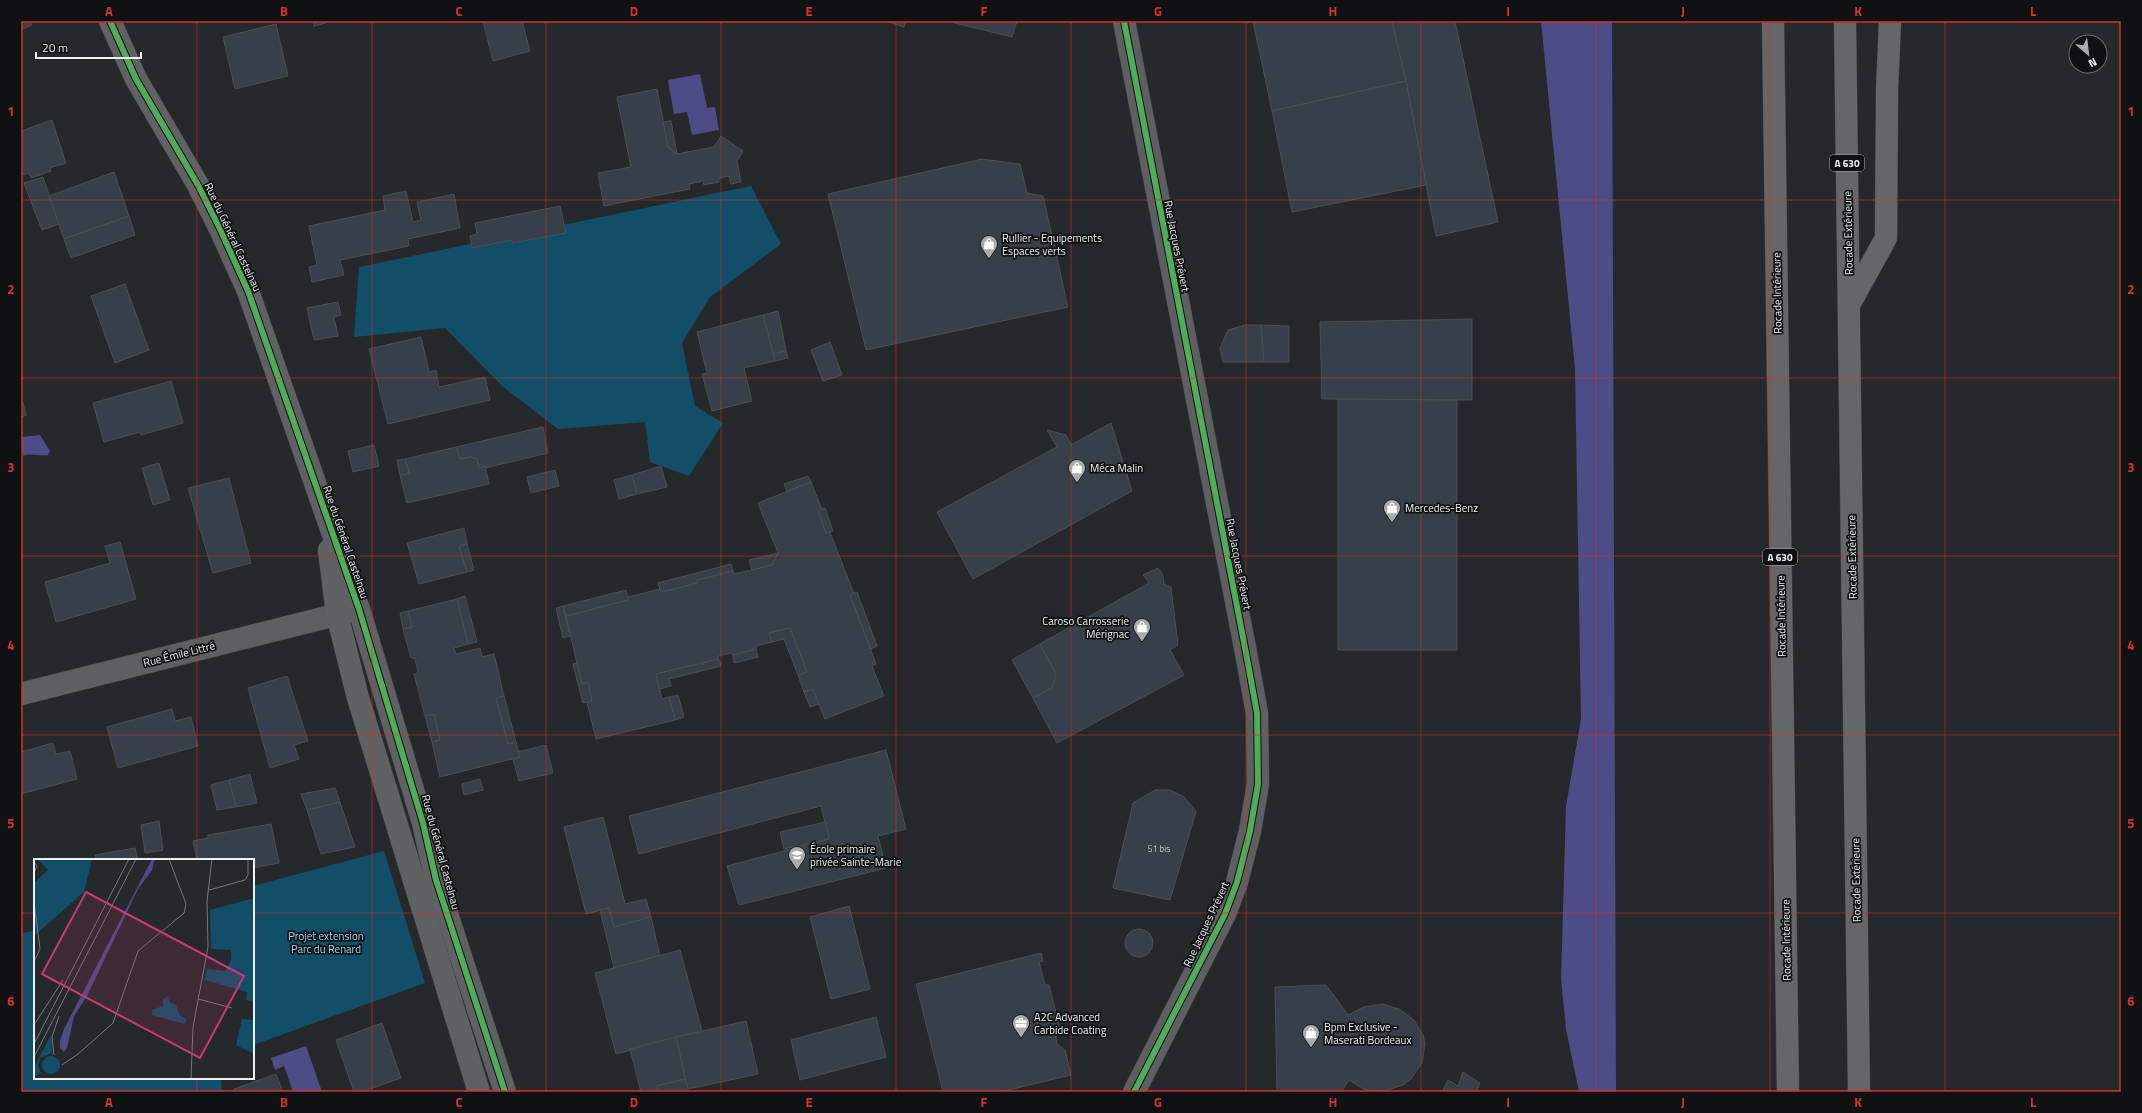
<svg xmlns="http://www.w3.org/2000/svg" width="2142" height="1113" viewBox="0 0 2142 1113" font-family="'Titillium Web',sans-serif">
	<rect width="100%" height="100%" fill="#26292b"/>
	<g fill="#124e68">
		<polygon points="751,186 781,244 710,297 682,343 695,406 723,423 689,476 650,462 645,422 558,429 503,387 445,328 354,337 359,267"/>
		<polygon points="384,851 425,983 253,1045 253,886"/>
		<polygon points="35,931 35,1078 221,1078 222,1092 21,1092 21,933"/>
	</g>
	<g fill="#4e4c86">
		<polygon points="1541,21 1612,21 1616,1092 1579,1092 1566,1029 1561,979 1566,806 1581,719 1575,369"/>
		<polygon points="700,74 707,108 715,107 719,130 692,135 687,112 674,114 668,80"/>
		<path d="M40 435 50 451 48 455C38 456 31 453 21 456V437Z"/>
		<polygon points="306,1046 322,1092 293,1092 284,1066 275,1070 271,1058"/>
	</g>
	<g fill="#37404a" stroke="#4c4e50">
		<polygon points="21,21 30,21 32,25 21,30"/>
		<polygon points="313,21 333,21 314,26"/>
		<polygon points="483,21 522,21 530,51 493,61"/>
		<polygon points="886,21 906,21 904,27"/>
		<polygon points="947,21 1017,21 1012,37"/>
		<polygon points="1253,21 1392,21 1406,81 1272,111"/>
		<polygon points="1392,21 1455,21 1498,222 1436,236 1406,81"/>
		<polygon points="276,24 288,76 235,89 223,37"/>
		<polygon points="1406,81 1426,185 1292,212 1272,111"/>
		<polygon points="657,89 668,147 677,154 714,147 721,136 743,151 737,161 741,182 731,184 729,176 719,178 719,182 704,185 703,181 689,184 690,189 604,206 598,173 631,167 617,97"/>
		<polygon points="52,120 66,163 50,168 51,171 31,178 29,173 21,175 21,131"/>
		<polygon points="671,121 677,154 668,147 663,122"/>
		<polygon points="982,159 1020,164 1027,193 1043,196 1068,307 866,350 828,194"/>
		<polygon points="114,172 129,216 64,239 49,196"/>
		<polygon points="43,177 59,224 42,230 24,183"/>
		<polygon points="406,191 413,222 421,220 417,202 454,194 460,228 408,239 409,246 340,260 344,275 312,282 309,267 317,265 309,226 385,210 383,196"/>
		<polygon points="560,206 566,233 512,243 512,240 472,248 470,236 477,234 475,223"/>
		<polygon points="129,216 135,235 71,258 64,239"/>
		<polygon points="125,284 149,350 115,363 91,296"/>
		<polygon points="338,302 341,315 334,317 338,336 314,340 307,308"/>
		<polygon points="778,311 786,351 773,354 763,315"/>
		<polygon points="763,315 775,361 744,368 752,401 712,411 702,374 707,373 697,332"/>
		<polygon points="1472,319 1472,400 1322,399 1320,322"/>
		<polygon points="1245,325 1261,325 1264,362 1223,362 1220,348 1228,330"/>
		<polygon points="1261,325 1289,326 1289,362 1264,362"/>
		<polygon points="421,337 429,372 436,370 439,387 485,377 490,400 388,424 369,349"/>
		<polygon points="830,342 842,375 823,381 811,350"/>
		<polygon points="786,351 788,358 775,361 773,354"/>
		<polygon points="171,381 183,423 141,435 140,432 104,442 93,403"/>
		<polygon points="21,395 26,415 21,417"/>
		<polygon points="1338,399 1457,400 1457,650 1338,650"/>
		<polygon points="1111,423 1132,491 973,579 937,512 1057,447 1047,430 1066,435 1071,445"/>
		<polygon points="543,427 548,453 485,468 485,466 479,468 477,459 471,457 460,459 456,447"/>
		<polygon points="374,445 379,466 353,472 348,451"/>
		<polygon points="456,447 460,459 471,457 477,459 479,468 485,466 489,484 407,503 400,475 409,473 405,459"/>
		<polygon points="405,459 409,473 400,475 397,460"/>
		<polygon points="159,463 170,500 153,505 142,468"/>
		<polygon points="661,466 667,487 637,494 632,475"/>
		<polygon points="555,470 559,486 531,493 527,477"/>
		<polygon points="632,475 637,494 619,499 614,480"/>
		<polygon points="808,476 811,482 787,492 784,484"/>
		<polygon points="229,478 251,563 213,573 188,488"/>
		<polygon points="811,482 822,510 818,511 826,533 830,532 854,594 850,595 876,664 872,666 884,696 825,719 813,689 804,692 798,675 807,672 790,628 769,633 772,642 756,646 756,649 733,655 732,653 718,656 719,659 656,674 662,699 669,697 675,720 596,739 587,702 592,701 588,682 582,684 566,616 628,600 628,597 660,589 661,592 698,583 697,580 733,571 734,574 772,565 778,553 758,503"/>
		<polygon points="825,508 833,531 826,533 818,511"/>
		<polygon points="464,528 467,544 459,546 467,572 419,584 407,543"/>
		<polygon points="120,542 136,599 56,622 45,582 110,563 105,546"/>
		<polygon points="467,544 474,570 467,572 459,546"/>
		<polygon points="778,553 772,565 752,570 749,560"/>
		<polygon points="731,564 733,571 697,580 698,583 661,592 658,583"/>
		<polygon points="1158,568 1163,575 1164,584 1171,587 1178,645 1170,650 1184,675 1057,743 1033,698 1052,688 1056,674 1040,644 1149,583 1143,575"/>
		<polygon points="626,590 628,600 566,616 563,606"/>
		<polygon points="857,592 877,646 871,649 850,595"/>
		<polygon points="465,596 477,642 468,644 457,599"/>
		<polygon points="457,599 468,644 454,648 456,654 480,648 482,657 494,654 504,696 496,698 508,744 516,742 520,757 440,777 432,742 440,740 434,714 425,716 414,674 418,673 415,658 411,658 403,629 412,627 408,611"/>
		<polygon points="563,606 570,636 563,638 556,608"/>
		<polygon points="408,611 412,627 403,629 400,613"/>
		<polygon points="790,628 807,672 798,675 784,639 772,642 769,633"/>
		<polygon points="1040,644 1056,674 1052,688 1033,698 1012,660"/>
		<polygon points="756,649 758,657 734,663 733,655"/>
		<polygon points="719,659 721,666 669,679 671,686 659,689 656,674"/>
		<polygon points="577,663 582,684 588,682 592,701 583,703 573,664"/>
		<polygon points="287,676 308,741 294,745 299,759 270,768 248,688"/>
		<polygon points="813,689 819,704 810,707 804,692"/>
		<polygon points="678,695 684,717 675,720 669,697"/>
		<polygon points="504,696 516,742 508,744 496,698"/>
		<polygon points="172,709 175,721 191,717 198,746 118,768 107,727"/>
		<polygon points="434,714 440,740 432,742 425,716"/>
		<polygon points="53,743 56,754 70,751 77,779 21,794 21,752"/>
		<polygon points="546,745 553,773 519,781 513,759 520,757 518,752"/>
		<polygon points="886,750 906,829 878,836 886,868 739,905 727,866 829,839 821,806 639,854 629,816"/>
		<polygon points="250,774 257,803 236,807 229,780"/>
		<polygon points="480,779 483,790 464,795 462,784"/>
		<polygon points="229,780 236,807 217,810 211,785"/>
		<polygon points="335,788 340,802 307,810 301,794"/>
		<polygon points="1155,790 1170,790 1184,797 1196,811 1170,900 1113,888 1133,803"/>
		<polygon points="340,802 355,847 321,854 307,810"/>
		<polygon points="603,817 625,904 646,899 651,917 614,927 609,908 586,914 564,827"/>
		<polygon points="159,821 163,850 145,853 141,825"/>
		<polygon points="826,822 829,839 784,849 780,832"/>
		<polygon points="271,824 279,863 253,868 253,860 197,860 193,841 208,838 208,835"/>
		<polygon points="135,848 138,860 96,860 95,855"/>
		<polygon points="849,906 870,989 831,999 810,917"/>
		<polygon points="609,908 614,927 651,917 660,956 614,968 600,910"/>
		<circle cx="1139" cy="943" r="14"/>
		<polygon points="680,950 702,1031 616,1054 595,973"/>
		<polygon points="1041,953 1043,961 1039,962 1045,985 1049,985 1060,1028 1056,1037 1057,1044 1065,1050 1071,1075 1000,1092 943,1092 916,984"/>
		<polygon points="1326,985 1348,1015 1364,1007 1382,1004 1399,1009 1414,1020 1423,1035 1425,1044 1422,1063 1411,1079 1403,1085 1385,1091 1365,1090 1349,1080 1341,1092 1277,1092 1275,987"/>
		<polygon points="876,1017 886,1057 800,1080 791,1040"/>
		<polygon points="746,1021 758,1074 688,1089 676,1037"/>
		<polygon points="382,1023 401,1078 361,1092 354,1092 336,1040"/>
		<polygon points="676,1037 685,1079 657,1086 658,1092 641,1092 630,1049"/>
		<polygon points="1463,1072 1480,1083 1476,1092 1442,1092 1448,1080 1458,1086"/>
		<polygon points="276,1074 283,1092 235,1092 234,1089"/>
		<polygon points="685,1079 689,1092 658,1092 657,1086"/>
	</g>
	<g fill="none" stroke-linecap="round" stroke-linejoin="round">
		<defs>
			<g id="street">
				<polyline points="1124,21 1246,653 1257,713 1258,784 1250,831 1237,882 1225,914 1134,1092"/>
				<polyline points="21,694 355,610"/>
			</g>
			<g id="secondary">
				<polyline points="110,21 136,79 198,185 221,231 248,291 359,609 423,823 436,880 505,1092"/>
				<polyline points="329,550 337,614 358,698 479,1092"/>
			</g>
			<g id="highway">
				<polyline points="1773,21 1788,1092"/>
				<polyline points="1845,21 1859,1092"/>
				<polyline points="1849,305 1886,238 1887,91 1890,21"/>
			</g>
		</defs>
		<use href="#street" stroke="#434546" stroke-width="23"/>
		<use href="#secondary" stroke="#434546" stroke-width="23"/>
		<use href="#highway" stroke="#434546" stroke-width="23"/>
		<use href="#street" stroke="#5d5f60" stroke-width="22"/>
		<use href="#secondary" stroke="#606162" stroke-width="22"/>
		<use href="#highway" stroke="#646667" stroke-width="22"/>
		<defs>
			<g id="cycleway">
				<polyline points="110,21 136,79 198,185 221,231 248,291 359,609 423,823 436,880 505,1092"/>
				<polyline points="1124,21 1246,653 1257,713 1258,784 1250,831 1237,882 1225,914 1134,1092"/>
			</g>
		</defs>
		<use href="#cycleway" stroke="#0f1112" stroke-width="8"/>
		<use href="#cycleway" stroke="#51ab58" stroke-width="6"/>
	</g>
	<path fill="none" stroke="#d73232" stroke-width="1" stroke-opacity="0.55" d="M197 21V860M372 21V1092M546 21V1092M721 21V1092M896 21V1092M1071 21V1092M1246 21V1092M1421 21V1092M1596 21V1092M1770 21V1092M1945 21V1092M21 200H2121M21 378H2121M21 556H2121M21 735H2121M21 913H35M253 913H2121M197 1078V1092"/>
	<defs>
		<symbol id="shop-pin" viewBox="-11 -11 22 30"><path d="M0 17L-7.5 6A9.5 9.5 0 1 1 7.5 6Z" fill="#a9abad" stroke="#0f1112"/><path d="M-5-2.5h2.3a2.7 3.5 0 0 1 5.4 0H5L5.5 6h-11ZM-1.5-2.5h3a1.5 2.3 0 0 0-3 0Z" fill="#fff"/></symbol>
		<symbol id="school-pin" viewBox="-11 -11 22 30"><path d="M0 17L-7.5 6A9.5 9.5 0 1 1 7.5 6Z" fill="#a9abad" stroke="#0f1112"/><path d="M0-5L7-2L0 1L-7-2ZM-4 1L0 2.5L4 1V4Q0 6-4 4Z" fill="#fff"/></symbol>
		<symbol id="office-pin" viewBox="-11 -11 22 30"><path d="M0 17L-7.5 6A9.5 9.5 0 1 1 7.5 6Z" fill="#a9abad" stroke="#0f1112"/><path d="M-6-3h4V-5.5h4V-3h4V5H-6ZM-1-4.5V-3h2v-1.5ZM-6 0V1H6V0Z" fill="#fff"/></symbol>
	</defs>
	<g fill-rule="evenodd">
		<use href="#shop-pin" x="979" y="234" width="20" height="27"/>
		<use href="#shop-pin" x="1067" y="458" width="20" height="27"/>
		<use href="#shop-pin" x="1382" y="498" width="20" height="27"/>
		<use href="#shop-pin" x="1132" y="617" width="20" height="27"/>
		<use href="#school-pin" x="787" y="845" width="20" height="27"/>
		<use href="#office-pin" x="1011" y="1013" width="20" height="27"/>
		<use href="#shop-pin" x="1301" y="1023" width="20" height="27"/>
	</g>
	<g text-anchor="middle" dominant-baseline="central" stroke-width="3.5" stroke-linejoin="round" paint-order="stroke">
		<g font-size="9" fill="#c1c5c9">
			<text x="1159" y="848">51 bis</text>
		</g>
		<g fill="#0f1112" stroke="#acaeb0" stroke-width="1">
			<rect x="1830" y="155" width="34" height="16" rx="3"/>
			<rect x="1763" y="549" width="34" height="16" rx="3"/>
		</g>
		<g font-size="10" font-weight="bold" fill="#eff1f3">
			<text x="1847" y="163">A 630</text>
			<text x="1780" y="557">A 630</text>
		</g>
		<g font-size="11" fill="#eff1f3" stroke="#0f1112">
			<text transform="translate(1848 233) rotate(-91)">Rocade Extérieure</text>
			<text transform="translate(233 237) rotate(65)">Rue du Général Castelnau</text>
			<text transform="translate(1177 246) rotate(79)">Rue Jacques Prévert</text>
			<text transform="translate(1777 293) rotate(-91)">Rocade Intérieure</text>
			<text transform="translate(346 542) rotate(71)">Rue du Général Castelnau</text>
			<text transform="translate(1852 557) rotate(-91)">Rocade Extérieure</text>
			<text transform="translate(1239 564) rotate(79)">Rue Jacques Prévert</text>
			<text transform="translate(1781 616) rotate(-91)">Rocade Intérieure</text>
			<text transform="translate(179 654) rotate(-14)">Rue Émile Littré</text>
			<text transform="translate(441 852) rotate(75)">Rue du Général Castelnau</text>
			<text transform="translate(1856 880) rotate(-91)">Rocade Extérieure</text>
			<text transform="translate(1206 924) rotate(-65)">Rue Jacques Prévert</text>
			<text transform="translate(1786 940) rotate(-91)">Rocade Intérieure</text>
		</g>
		<g font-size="11" fill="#eff1f3" stroke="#0f1112" text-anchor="start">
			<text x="1002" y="238">Rullier - Equipements<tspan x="1002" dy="13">Espaces verts</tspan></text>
			<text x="1090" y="468">Méca Malin</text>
			<text x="1405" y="508">Mercedes-Benz</text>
			<text x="1129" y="621" text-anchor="end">Caroso Carrosserie<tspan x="1129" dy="13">Mérignac</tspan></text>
			<text x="810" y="849">École primaire<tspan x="810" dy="13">privée Sainte-Marie</tspan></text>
			<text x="1034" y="1017">A2C Advanced<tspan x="1034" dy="13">Carbide Coating</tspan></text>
			<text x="1324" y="1027">Bpm Exclusive -<tspan x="1324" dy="13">Maserati Bordeaux</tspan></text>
		</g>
		<g font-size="11" fill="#9bd9fa" stroke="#0f1112">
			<text x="326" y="936">Projet extension<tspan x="326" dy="13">Parc du Renard</tspan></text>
		</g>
	</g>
	<g transform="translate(34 859)">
		<rect width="220" height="220" fill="#26292b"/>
		<path d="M3 0H58L50 33 1 76 0 24 14 11ZM220 39V143L212 141 213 133 171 121 173 110 191 112 197 101V91L177 90 176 51ZM134 137 135 143 142 146 146 157 153 160 150 165 118 156V151L129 147V140ZM208 160 220 161V195L202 186ZM17 176 18 194 6 199 4 206 7 214 0 218V208ZM8 206a9 9 0 1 1 18 0a9 9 0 1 1-18 0Z" fill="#124e68"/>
		<path d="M118 0H121L118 11 104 30 53 137 40 157 33 189 30 193 26 189V182L30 170Z" fill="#4e4c86"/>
		<path fill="none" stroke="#76797b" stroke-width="1" d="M0 3 3 7 0 14M175 31 211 21 214 16V0M0 44 6 90 0 103M164 140 198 149M0 166 29 121M0 185 95 0M20 196 18 178 25 157M0 198 102 0M28 206 44 195 79 164 104 92 150 54 152 45 135 0M157 220 159 168 174 88 173 42 178 0"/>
		<path fill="#c93972" fill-opacity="0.15" stroke="#c93972" stroke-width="2" d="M52 33 210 117 166 199 8 115Z"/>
		<rect width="220" height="220" fill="none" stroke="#eff1f3" stroke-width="2"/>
	</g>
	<rect width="2142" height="1113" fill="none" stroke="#0f1112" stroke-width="44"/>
	<g transform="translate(2088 54) rotate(152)"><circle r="19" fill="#0f1112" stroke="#696b6c"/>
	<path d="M0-3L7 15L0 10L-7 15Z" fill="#a9abad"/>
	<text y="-6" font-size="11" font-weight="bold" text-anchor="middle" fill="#eff1f3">N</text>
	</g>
	<path d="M36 52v6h105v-6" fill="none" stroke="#eff1f3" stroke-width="2"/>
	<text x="42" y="52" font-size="12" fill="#eff1f3" stroke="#0f1112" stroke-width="3" paint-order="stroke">20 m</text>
	<rect x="22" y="22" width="2098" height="1069" fill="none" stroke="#d73232" stroke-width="1.5"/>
	<g font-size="13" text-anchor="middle" font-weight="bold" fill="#d73232">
		<text x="109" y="16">A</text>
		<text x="284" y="16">B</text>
		<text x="459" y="16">C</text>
		<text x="634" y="16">D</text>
		<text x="809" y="16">E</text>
		<text x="984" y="16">F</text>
		<text x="1158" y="16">G</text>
		<text x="1333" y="16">H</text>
		<text x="1508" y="16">I</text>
		<text x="1683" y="16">J</text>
		<text x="1858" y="16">K</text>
		<text x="2033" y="16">L</text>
		<text x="11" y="116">1</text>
		<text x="2131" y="116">1</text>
		<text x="11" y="294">2</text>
		<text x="2131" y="294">2</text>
		<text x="11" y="472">3</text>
		<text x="2131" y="472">3</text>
		<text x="11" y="650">4</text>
		<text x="2131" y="650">4</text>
		<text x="11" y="828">5</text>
		<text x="2131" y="828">5</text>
		<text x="11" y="1006">6</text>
		<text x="2131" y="1006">6</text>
		<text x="109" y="1107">A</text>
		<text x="284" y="1107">B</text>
		<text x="459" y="1107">C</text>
		<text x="634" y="1107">D</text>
		<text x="809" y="1107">E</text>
		<text x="984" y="1107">F</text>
		<text x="1158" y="1107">G</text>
		<text x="1333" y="1107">H</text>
		<text x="1508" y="1107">I</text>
		<text x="1683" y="1107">J</text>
		<text x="1858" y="1107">K</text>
		<text x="2033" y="1107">L</text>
	</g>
</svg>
